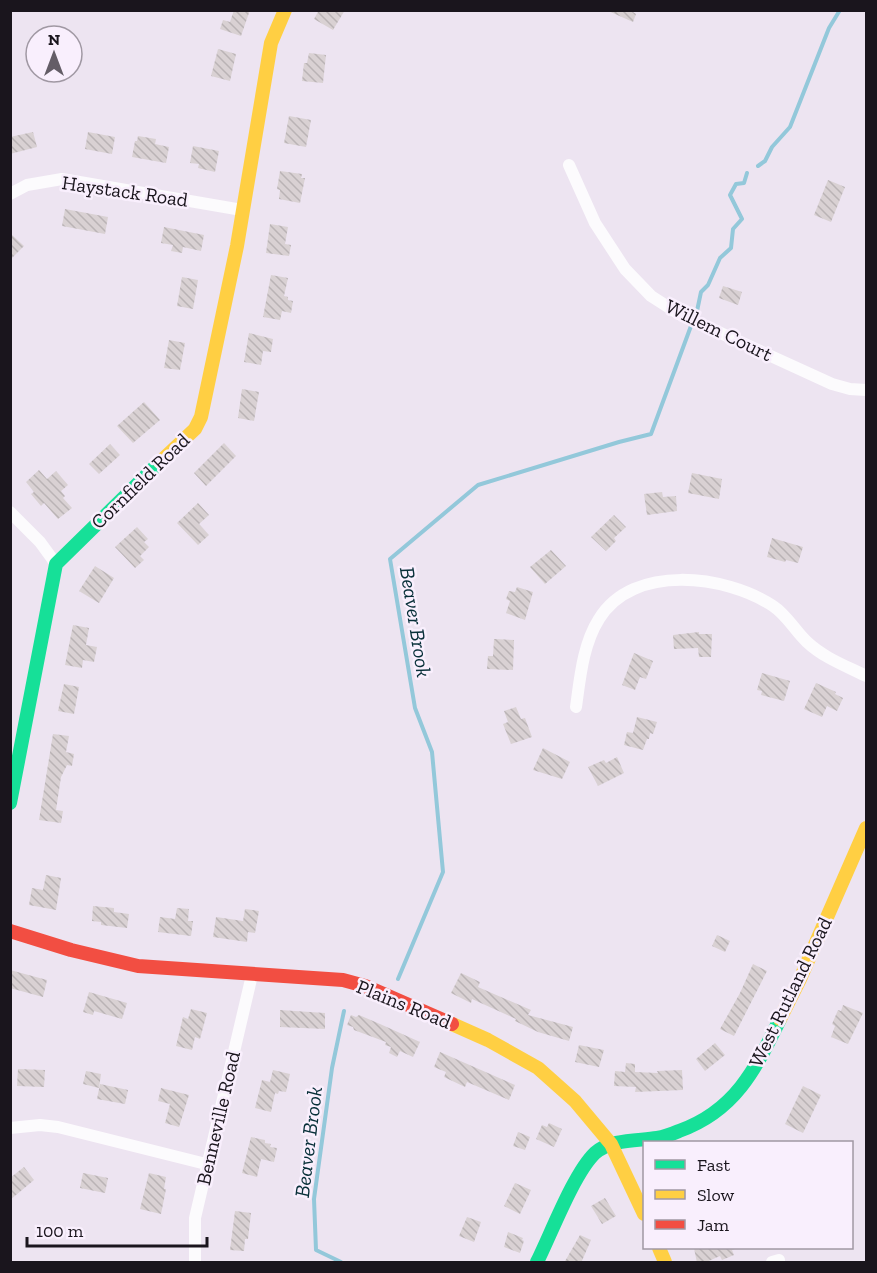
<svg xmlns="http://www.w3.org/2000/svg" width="877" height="1273" viewBox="0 0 877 1273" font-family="'Zilla Slab',serif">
	<defs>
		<pattern id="building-back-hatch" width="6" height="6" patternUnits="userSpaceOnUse" patternTransform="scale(1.5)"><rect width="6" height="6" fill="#d9d1d3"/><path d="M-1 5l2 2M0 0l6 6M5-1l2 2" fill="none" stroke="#bab3b5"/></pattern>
	</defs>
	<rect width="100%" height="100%" fill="#ede4f1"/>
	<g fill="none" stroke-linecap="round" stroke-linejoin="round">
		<g stroke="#93c8da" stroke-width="4">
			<polyline points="758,166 765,161 772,147 790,127 829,28 840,10"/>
			<polyline points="697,311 701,292 708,285 720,258 731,248 733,229 742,219 730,195 736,184 744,183 747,173"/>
			<polyline points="398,979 443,872 432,752 415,708 390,559 478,485 619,442 651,434 691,326"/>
			<polyline points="341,1262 316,1250 314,1199 332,1068 344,1011"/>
		</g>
	</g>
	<g fill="url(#building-back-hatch)">
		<polygon points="234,10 250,10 241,36 220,29 223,20 230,22"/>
		<polygon points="319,10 345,10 333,30 314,19"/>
		<polygon points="606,10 630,10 636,14 633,22"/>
		<polygon points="218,49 236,54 230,81 211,76"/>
		<polygon points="309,53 326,55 323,83 302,81 304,63 307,63"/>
		<polygon points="289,116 311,120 306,147 284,143"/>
		<polygon points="33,132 37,147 10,154 10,137"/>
		<polygon points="88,132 115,137 112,154 85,149"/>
		<polygon points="138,136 156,139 155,144 169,147 166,163 132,157 135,141 137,141"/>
		<polygon points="193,146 219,151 215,172 198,168 199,164 190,163"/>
		<polygon points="280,171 302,174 301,178 305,178 300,203 279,199 280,190 277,189"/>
		<polygon points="828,180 845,187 831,222 814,215"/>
		<polygon points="65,209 108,217 105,234 62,226"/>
		<polygon points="270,224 288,227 285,244 291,245 289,256 266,253"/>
		<polygon points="164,227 204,235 201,251 183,247 182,253 171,251 173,245 161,243"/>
		<polygon points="10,233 24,246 10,260"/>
		<polygon points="271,275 288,278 284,296 288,297 288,300 293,301 291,313 282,311 280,320 263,317"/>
		<polygon points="182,277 198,280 193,309 177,306"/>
		<polygon points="723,286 742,292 738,305 719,298"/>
		<polygon points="249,333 273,339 271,352 263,351 261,365 244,362"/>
		<polygon points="169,340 185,343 180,370 164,368"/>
		<polygon points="242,389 259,392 254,421 238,418"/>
		<polygon points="144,402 160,420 133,443 117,426"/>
		<polygon points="224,443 236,456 206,486 194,473"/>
		<polygon points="110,444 120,455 99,474 89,464"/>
		<polygon points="39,470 47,479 56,471 68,485 61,491 65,496 63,498 72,508 58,519 44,503 41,506 31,494 34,492 26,482"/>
		<polygon points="692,473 722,479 719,499 688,493"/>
		<polygon points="662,492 663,497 676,496 677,511 647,515 644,494"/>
		<polygon points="198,503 209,515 199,524 209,535 198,545 177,523"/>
		<polygon points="614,515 626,527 614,538 616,541 606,551 591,537"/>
		<polygon points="137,527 148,539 144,542 149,547 140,556 144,560 135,568 115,547"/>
		<polygon points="772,538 803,547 798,563 786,560 785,562 767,557"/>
		<polygon points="551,550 566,566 545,584 530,567"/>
		<polygon points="95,566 114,578 99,603 79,591"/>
		<polygon points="517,587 533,592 525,620 506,613 510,601 506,599 509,591 515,592"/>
		<polygon points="73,625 89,628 86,645 97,647 94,662 83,660 82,668 65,665"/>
		<polygon points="699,632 699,634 712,634 711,657 699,657 698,648 674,649 673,635"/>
		<polygon points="494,639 514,640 513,670 487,669 488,656 493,656"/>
		<polygon points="634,653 653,661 646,679 640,677 635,690 622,685"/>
		<polygon points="762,673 790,681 784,701 761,695 762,691 757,690"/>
		<polygon points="816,683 836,692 835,694 843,698 837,711 827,706 822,717 804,709"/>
		<polygon points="64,684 79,687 74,714 58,711"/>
		<polygon points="516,707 521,719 525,718 532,737 511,744 503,724 508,722 504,711"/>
		<polygon points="637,717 657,722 653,734 650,733 649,739 647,739 643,750 624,745 627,732 633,733"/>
		<polygon points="53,734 69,736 66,752 74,754 72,766 67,765 61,777 56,810 63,811 61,823 39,820"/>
		<polygon points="543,748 570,762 562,779 533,770"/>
		<polygon points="617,757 624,773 598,786 588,767 604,760 606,763"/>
		<polygon points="46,875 61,878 56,910 29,905 32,888 43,890"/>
		<polygon points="93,906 114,908 114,912 129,914 127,928 101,925 101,922 92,921"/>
		<polygon points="177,908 189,909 188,921 193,921 191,936 158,932 160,917 175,919"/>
		<polygon points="245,909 259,911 255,933 248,932 247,942 213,937 216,917 243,921"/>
		<polygon points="717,935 730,941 725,952 712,946"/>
		<polygon points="753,964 767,971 734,1036 720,1029 740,993"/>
		<polygon points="10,970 47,980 43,997 10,988"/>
		<polygon points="461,973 480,982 478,987 531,1010 528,1015 573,1027 569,1041 538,1032 515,1021 516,1019 472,999 471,1003 451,993"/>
		<polygon points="89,992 127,1003 122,1019 94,1011 93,1015 83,1012"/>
		<polygon points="843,1005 863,1013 848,1044 831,1037 835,1026 832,1024 838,1010 841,1011"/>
		<polygon points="191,1009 207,1013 200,1039 195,1037 192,1050 176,1046 183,1017 188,1019"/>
		<polygon points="280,1010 325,1013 325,1029 280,1027"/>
		<polygon points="351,1015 356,1017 359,1015 380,1024 420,1042 413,1057 400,1051 397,1057 389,1053 391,1047 385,1045 386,1042 354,1030 353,1027 347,1025"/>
		<polygon points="715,1043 725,1055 705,1071 696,1059"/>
		<polygon points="579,1045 604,1050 599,1067 575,1062"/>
		<polygon points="440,1052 515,1085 509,1100 467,1082 465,1087 444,1077 446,1072 434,1067"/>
		<polygon points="626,1063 635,1064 635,1072 658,1073 657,1071 682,1070 683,1090 635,1092 636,1087 614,1086 615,1071 625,1072"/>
		<polygon points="18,1069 45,1070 44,1087 17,1086"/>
		<polygon points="273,1070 290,1074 286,1092 279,1091 278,1094 275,1093 271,1112 255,1108 262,1080 270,1082"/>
		<polygon points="86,1071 101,1074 99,1088 83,1084"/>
		<polygon points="100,1084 128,1090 125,1104 97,1099"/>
		<polygon points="803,1086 821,1095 803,1133 785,1124"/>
		<polygon points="161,1088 189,1095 179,1127 165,1123 170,1104 158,1101"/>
		<polygon points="549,1123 562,1129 554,1147 536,1139 542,1125 547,1127"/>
		<polygon points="518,1132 530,1137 525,1150 513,1146"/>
		<polygon points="251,1137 265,1140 265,1143 271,1144 270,1147 277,1148 274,1162 261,1159 257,1177 242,1173"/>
		<polygon points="24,1167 34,1180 10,1200 10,1178"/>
		<polygon points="83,1173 108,1178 105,1193 80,1188"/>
		<polygon points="149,1173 166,1177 164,1189 166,1189 161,1214 140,1209"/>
		<polygon points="515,1183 531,1190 520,1214 504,1206"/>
		<polygon points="605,1198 616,1216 602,1224 591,1206"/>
		<polygon points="235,1211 251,1213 248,1239 245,1239 244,1251 230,1250"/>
		<polygon points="467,1217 481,1222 474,1242 459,1236"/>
		<polygon points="508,1232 523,1238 522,1240 524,1241 520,1253 504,1247"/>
		<polygon points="580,1235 591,1240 581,1263 564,1263"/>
		<polygon points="694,1248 738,1248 732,1250 734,1255 722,1260 720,1256 704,1263 697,1263"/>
	</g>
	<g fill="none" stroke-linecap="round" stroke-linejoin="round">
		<g stroke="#fcfbfd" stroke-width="12">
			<polyline points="569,165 595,223 625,269 651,296 679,314 832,384 850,389 866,390"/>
			<polyline points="10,194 27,185 62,179 242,210"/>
			<polyline points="10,512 40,542 56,564"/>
			<path d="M576 707C580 678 583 644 599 619 633 563 726 575 773 606 787 615 795 631 807 642 824 658 846 666 866 676"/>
			<polyline points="10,1128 40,1125 58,1127 206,1164"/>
			<polyline points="195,1262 195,1218 252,975"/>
			<polyline points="772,1262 779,1260"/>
		</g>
		<g stroke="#16e098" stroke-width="14">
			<polyline points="10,803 56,564 160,462"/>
			<path d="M537 1262C551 1234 574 1173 595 1153 611 1139 637 1141 657 1138 664 1137 672 1134 679 1131 735 1111 755 1070 780 1019"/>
		</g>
		<g stroke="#ffcf43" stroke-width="14">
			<polyline points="160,462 195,429 201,417 237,246 271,43 285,10"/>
			<polyline points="780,1019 800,979 866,828"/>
			<polyline points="452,1024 488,1040 538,1068 575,1101 611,1144 644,1214"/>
			<polyline points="659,1248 665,1262"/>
		</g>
		<polyline stroke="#f24e42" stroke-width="14" points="10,931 71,950 138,966 343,980 365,986 452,1024"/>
	</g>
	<g text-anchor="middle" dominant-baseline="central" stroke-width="5" stroke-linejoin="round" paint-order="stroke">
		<g font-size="20" fill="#1a151d" stroke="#f9effd">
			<text transform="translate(125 191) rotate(8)">Haystack Road</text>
			<text transform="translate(719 330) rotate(26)">Willem Court</text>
			<text transform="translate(140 481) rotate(-44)">Cornfield Road</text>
			<text transform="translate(790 992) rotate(-64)">West Rutland Road</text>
			<text transform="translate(404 1004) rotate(22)">Plains Road</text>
			<text transform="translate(218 1118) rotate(-77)">Benneville Road</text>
		</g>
		<g font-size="21" font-style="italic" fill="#072f38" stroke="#f9effd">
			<text transform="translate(416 622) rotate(81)">Beaver Brook</text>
			<text transform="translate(308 1142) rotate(-83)">Beaver Brook</text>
		</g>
	</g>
	<rect width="877" height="1273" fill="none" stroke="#1a151d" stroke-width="24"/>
	<rect x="643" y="1141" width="210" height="108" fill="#f9effd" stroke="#a098a3" stroke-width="1.5"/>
	<rect x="655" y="1160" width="30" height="9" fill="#16e098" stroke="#a098a3" stroke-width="1.5"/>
	<text x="697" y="1171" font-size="18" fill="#1a151d">Fast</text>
	<rect x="655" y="1190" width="30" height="9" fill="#ffcf43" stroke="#a098a3" stroke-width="1.5"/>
	<text x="697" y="1201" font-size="18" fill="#1a151d">Slow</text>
	<rect x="655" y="1220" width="30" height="9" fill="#f24e42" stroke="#a098a3" stroke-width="1.5"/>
	<text x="697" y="1231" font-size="18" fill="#1a151d">Jam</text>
	<g transform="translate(54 54)"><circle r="28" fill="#f9effd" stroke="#a098a3" stroke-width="1.5"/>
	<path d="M0-4.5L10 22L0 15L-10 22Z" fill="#645d67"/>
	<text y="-9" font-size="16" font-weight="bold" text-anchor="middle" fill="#1a151d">N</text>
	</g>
	<path d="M27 1237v9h180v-9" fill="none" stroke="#1a151d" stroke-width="3"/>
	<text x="36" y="1237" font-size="18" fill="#1a151d" stroke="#f9effd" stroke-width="4.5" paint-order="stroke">100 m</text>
</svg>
